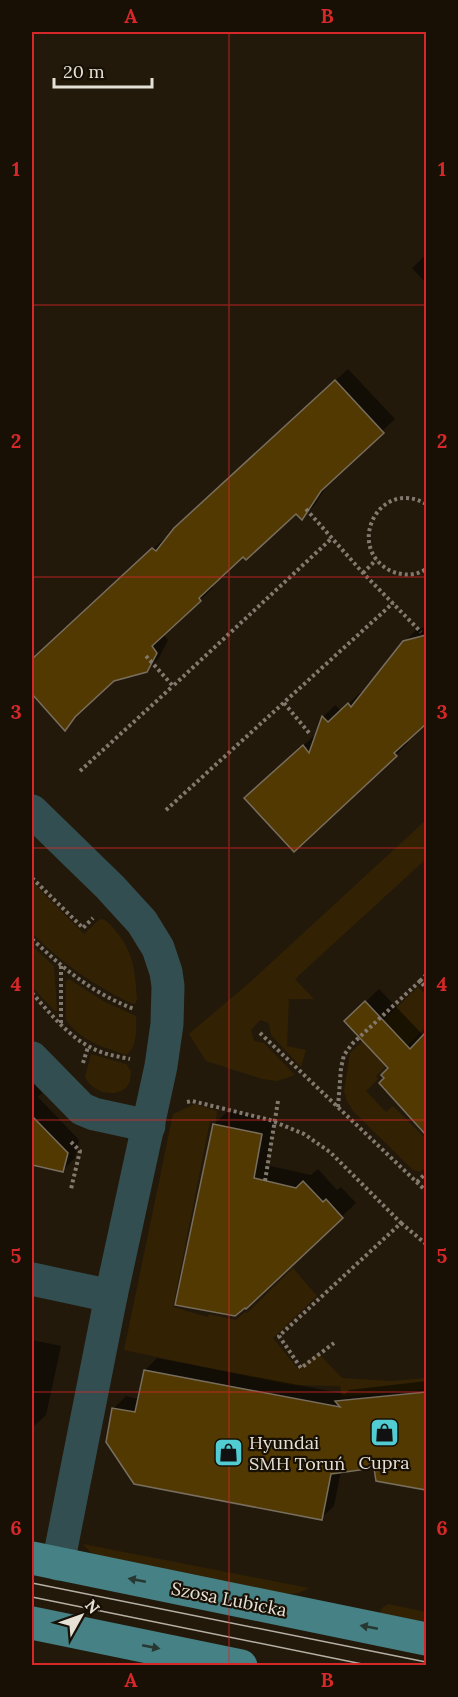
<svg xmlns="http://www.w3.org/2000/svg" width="458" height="1697" viewBox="0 0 458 1697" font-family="Lora,serif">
	<rect width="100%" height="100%" fill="#22190b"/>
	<g fill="#322203">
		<polygon points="426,820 426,859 295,979 314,999 289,999 287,1046 306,1050 301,1067 271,1035 269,1023 260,1020 251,1030 254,1041 264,1043 295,1075 277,1081 262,1079 206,1061 189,1034 249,983"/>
		<path d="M32 882 84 934 100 919C106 919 110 924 114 929 134 952 135 971 137 999L136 1003 133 1004C93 985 62 963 32 933Z"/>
		<polygon points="32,946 54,966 57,1010 55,1011 32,987"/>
		<path d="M69 979 105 1002 136 1016C137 1027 137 1049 126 1055 103 1047 81 1041 66 1020V981Z"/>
		<polygon points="418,987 426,995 426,1027 376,1076 378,1079 366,1091 386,1112 393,1106 423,1136 426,1133 426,1167 420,1172 413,1170 353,1111 347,1101 344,1091 350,1053"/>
		<path d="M91 1054 126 1064 131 1071C131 1072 130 1080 130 1081 123 1100 93 1095 85 1077Z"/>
		<polygon points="195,1104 217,1111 216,1121 210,1121 173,1307 208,1317 209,1314 236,1320 245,1312 247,1313 293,1268 317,1296 273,1338 298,1369 318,1353 342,1378 391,1381 426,1378 426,1389 342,1397 340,1386 288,1385 124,1350 173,1114"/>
		<polygon points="83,1544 309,1588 299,1593 288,1594 100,1557 90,1552"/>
		<polygon points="388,1604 426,1612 426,1622 380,1613 382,1608"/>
	</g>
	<g fill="#0007">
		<polygon points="426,255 426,283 412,268"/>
		<polygon points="348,369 395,419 331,479 314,506 302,518 296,512 243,555 211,585 213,588 163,634 168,640 159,658 146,671 113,680 85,706 65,728 32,692 32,660 166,537 167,539 189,516"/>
		<polygon points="426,623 426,722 406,741 408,743 396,755 259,786 316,734 323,717 335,705 341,711 361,692 363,694 404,642 417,629 423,628"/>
		<polygon points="379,989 423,1035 426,1032 426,1130 425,1131 386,1078 390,1068 359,1008"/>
		<polygon points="32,1082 42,1093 38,1097 79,1140 75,1158 63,1170 36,1164 32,1168"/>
		<polygon points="228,1111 275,1121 266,1165 311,1175 318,1169 337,1190 341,1187 356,1203 247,1307 214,1124"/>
		<polygon points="32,1340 61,1346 46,1415 35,1425 32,1425"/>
		<polygon points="157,1358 345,1394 349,1390 426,1381 426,1489 378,1480 376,1467 341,1471 334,1506 321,1518 113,1409 126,1396 139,1399 145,1370"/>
	</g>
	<g fill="#523902" stroke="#786e5e" stroke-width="1.5">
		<polygon points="335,380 384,433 321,491 302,520 296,514 246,560 243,557 199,598 201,601 152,646 157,653 147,672 114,681 75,717 65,731 32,694 32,659 152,548 156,551 174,528"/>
		<polygon points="426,635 426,724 394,753 397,756 294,852 244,798 303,745 309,753 322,716 328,722 348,703 351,707 403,641"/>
		<polygon points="365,1001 410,1049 426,1032 426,1135 379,1083 384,1078 381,1075 388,1068 344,1021"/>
		<polygon points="32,1116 68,1153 63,1172 32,1165"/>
		<polygon points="213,1124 262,1134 254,1178 296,1188 303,1181 323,1202 326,1199 343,1218 246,1309 245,1308 235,1316 175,1305"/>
		<polygon points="144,1370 340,1407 335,1401 426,1392 426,1490 376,1481 374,1468 331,1474 322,1520 134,1484 106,1442 112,1408 135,1412"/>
	</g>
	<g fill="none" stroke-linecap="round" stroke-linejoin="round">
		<g stroke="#827a6e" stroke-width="4" stroke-dasharray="3 3" stroke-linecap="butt">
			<path d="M426 504C379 477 344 548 391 571 403 576 416 576 426 569"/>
			<polyline points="306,509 363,573 421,632"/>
			<polyline points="363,573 376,560"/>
			<polyline points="146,656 173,686 332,538"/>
			<polyline points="284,703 310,734"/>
			<polyline points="80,771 173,686"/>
			<polyline points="166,810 393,603"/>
			<polyline points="32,878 83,928 93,918"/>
			<path d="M32 939C64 969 92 993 134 1009"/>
			<polyline points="61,966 61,1024"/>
			<polyline points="420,981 426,975"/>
			<path d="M32 993C49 1012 67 1035 90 1047 102 1054 116 1056 130 1059"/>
			<polyline points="260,1033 426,1191"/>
			<polyline points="83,1063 88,1047"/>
			<polyline points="187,1102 192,1101 270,1120 304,1134 330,1152 401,1223 279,1336 301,1368 334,1343"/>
			<polyline points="338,1107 341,1068 344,1055 352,1044 420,981 426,988"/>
			<polyline points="71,1142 80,1151 71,1189"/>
			<polyline points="265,1181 278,1101"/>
			<polyline points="417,1182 426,1173"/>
			<polyline points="401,1223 426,1244"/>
		</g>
		<g stroke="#324e50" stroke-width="33">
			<polyline points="32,811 110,887 142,922 158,948 166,972 168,986 167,1024 161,1066 111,1296 58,1564"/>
			<polyline points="32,1058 82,1109 94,1114 149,1126"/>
			<polyline points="32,1279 111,1296"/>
		</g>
		<g stroke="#458185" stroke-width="33">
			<polyline points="32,1558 426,1639"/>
			<polyline points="32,1623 241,1666"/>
		</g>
		<g stroke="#b6b0a5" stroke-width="1.5">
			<polyline points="32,1583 426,1662"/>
			<polyline points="32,1597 372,1666"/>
		</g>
	</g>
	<defs><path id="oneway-solid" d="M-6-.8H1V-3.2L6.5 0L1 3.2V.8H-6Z" transform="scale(1.5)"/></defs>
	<g fill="#283831">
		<use href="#oneway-solid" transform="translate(137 1580) rotate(-169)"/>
		<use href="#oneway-solid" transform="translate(369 1627) rotate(-169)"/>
		<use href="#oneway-solid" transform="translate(151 1647) rotate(11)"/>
	</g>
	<path fill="none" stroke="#d62828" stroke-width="1.5" stroke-opacity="0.55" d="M229 32V1666M32 305H426M32 577H426M32 848H426M32 1120H426M32 1392H426"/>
	<defs>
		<symbol id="shop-square" viewBox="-11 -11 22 22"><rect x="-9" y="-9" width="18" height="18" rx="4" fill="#51ccd3" stroke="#181004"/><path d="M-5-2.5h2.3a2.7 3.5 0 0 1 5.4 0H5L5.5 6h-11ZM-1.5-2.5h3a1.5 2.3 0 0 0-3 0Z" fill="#111"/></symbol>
	</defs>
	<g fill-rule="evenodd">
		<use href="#shop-square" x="368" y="1416" width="33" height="33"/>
		<use href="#shop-square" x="212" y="1436" width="33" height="33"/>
	</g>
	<g text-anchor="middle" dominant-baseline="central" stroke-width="4.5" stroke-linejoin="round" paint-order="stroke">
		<g font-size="18" fill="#e6e1d7" stroke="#181004" text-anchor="start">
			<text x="249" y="1442">Hyundai<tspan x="249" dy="21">SMH Toruń</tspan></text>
			<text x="384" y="1462" text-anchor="middle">Cupra</text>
		</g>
		<g font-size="18" fill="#e6e1d7" stroke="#181004">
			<text transform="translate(229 1599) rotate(11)">Szosa Lubicka</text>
		</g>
	</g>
	<rect width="458" height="1697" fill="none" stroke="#181004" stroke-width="66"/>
	<g transform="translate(81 1616) rotate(50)" stroke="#181004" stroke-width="4.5" paint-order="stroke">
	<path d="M0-4.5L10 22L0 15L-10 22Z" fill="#e6e1d7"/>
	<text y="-9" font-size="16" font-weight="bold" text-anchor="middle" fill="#e6e1d7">N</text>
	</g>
	<path d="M54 78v9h98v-9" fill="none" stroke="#e6e1d7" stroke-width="3"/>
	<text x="63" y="78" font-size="18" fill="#e6e1d7" stroke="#181004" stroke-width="4.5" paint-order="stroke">20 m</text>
	<rect x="33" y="33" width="392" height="1631" fill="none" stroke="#d62828" stroke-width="2"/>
	<g font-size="20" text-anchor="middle" font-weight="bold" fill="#d62828">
		<text x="131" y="23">A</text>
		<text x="327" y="23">B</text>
		<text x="16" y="176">1</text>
		<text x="442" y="176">1</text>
		<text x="16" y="448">2</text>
		<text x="442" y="448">2</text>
		<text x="16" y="719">3</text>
		<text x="442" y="719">3</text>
		<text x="16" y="991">4</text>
		<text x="442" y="991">4</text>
		<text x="16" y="1263">5</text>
		<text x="442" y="1263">5</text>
		<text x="16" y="1535">6</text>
		<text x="442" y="1535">6</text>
		<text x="131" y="1687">A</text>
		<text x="327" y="1687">B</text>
	</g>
</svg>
